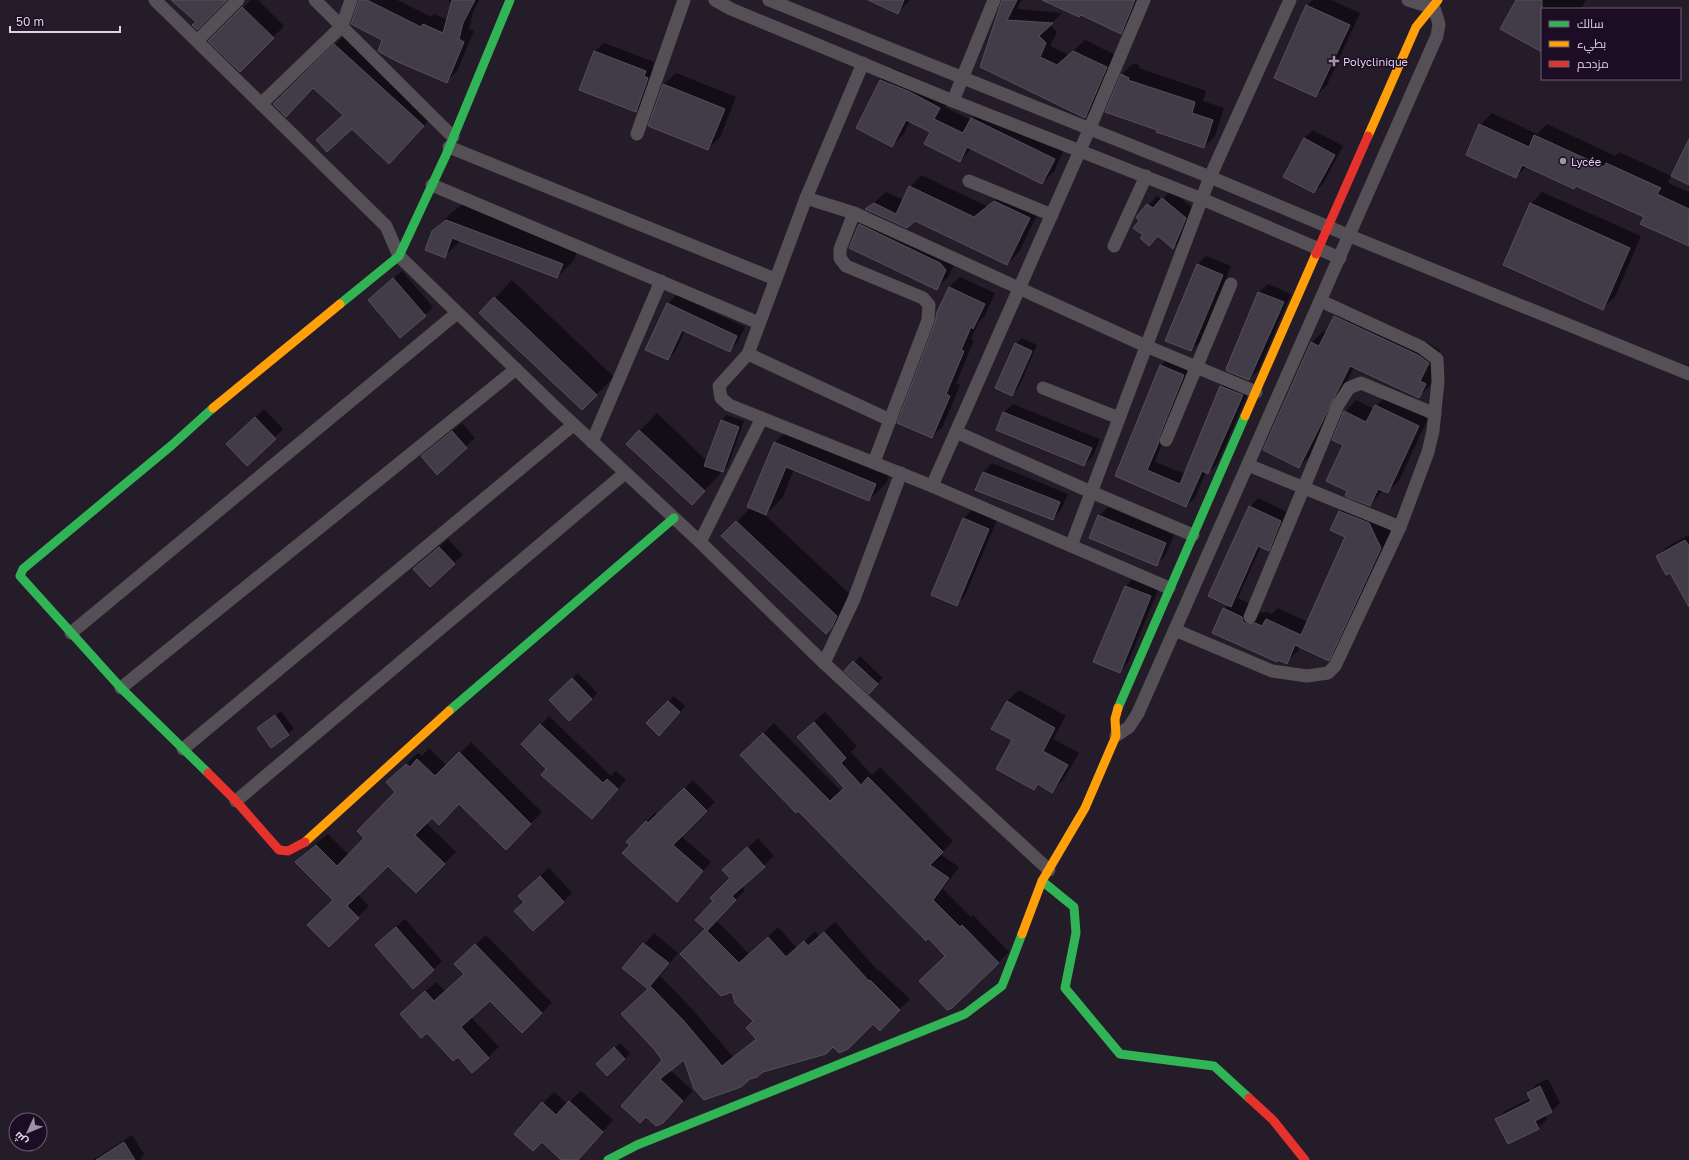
<svg xmlns="http://www.w3.org/2000/svg" width="1689" height="1160" viewBox="0 0 1689 1160" font-family="'Golos Text',Cairo,sans-serif">
	<rect width="100%" height="100%" fill="#241c28"/>
	<g fill="#0007">
		<polygon points="251,0 258,0 284,26 252,59 210,41"/>
		<polygon points="360,0 397,0 431,17 434,14 448,20 452,3 449,2 449,0 479,0 473,12 469,29 474,31 457,71 447,81 399,61 378,50 383,40"/>
		<polygon points="871,0 910,0 897,13"/>
		<polygon points="1002,0 1022,0 1017,9 1062,13 1050,25 1057,32 1050,46 1069,55 1085,40 1117,56 1096,106 1085,117 981,67"/>
		<polygon points="1044,0 1141,0 1132,21 1121,33 1081,14"/>
		<polygon points="1313,0 1331,0 1360,13 1327,85 1316,96 1307,6"/>
		<polygon points="1517,0 1586,0 1581,9 1542,9 1542,51"/>
		<polygon points="346,34 434,114 401,151 344,115 314,87 285,93"/>
		<polygon points="604,43 654,62 652,67 656,69 645,102 636,111 580,89 595,51"/>
		<polygon points="1134,63 1140,66 1139,68 1206,91 1203,101 1224,108 1215,136 1204,147 1159,129 1106,112 1122,74"/>
		<polygon points="893,68 920,80 951,96 945,107 971,120 983,107 1065,147 1054,172 1042,183 972,148 960,161 931,131 910,121 904,134 892,145 857,127 881,80"/>
		<polygon points="676,73 736,97 720,137 708,149 664,84"/>
		<polygon points="1492,113 1537,134 1547,124 1615,156 1619,152 1671,176 1668,183 1689,192 1689,245 1645,217 1577,185 1527,166 1516,177 1480,125"/>
		<polygon points="1313,130 1343,146 1323,184 1314,192 1304,138"/>
		<polygon points="921,175 987,206 1007,190 1041,207 1019,252 1007,264 915,220 874,212 873,214 951,252 957,258 948,277 936,289 860,224 873,212 867,209 886,192 904,200 910,187"/>
		<polygon points="1171,190 1194,209 1182,239 1173,248 1159,235 1144,235 1140,221 1137,217 1157,196 1162,200"/>
		<polygon points="1542,192 1641,236 1615,297 1603,308 1531,204"/>
		<polygon points="464,203 579,246 574,260 557,277 461,240 445,256 433,231 450,214"/>
		<polygon points="1206,256 1231,266 1200,342 1191,350 1166,340 1198,264"/>
		<polygon points="402,271 433,307 425,315 378,291"/>
		<polygon points="960,277 995,293 984,317 979,322 971,339 974,340 956,384 960,385 943,426 932,437 949,287"/>
		<polygon points="512,280 614,377 582,409 481,313"/>
		<polygon points="1268,284 1291,294 1258,371 1249,379 1227,369 1259,292"/>
		<polygon points="676,295 745,327 738,342 729,351 685,330 676,350 668,359 668,304"/>
		<polygon points="1346,305 1430,344 1440,351 1431,369 1437,372 1430,386 1418,397 1354,367 1311,455 1299,467 1264,450 1312,342 1323,331 1327,332 1335,316"/>
		<polygon points="1022,338 1037,345 1018,389 1012,394 1016,344"/>
		<polygon points="1169,357 1192,367 1155,462 1185,474 1221,386 1230,378 1251,386 1217,464 1208,473 1206,472 1195,498 1186,506 1116,476 1161,366"/>
		<polygon points="1387,394 1430,414 1399,481 1387,492 1383,490 1370,505 1349,491 1344,444 1345,412 1356,400 1374,409"/>
		<polygon points="1013,404 1100,439 1093,456 1084,465 997,430 1004,412"/>
		<polygon points="264,409 283,429 247,464 236,435"/>
		<polygon points="657,413 707,461 721,421 727,415 744,421 728,466 723,471 716,469 721,473 692,504 627,444"/>
		<polygon points="462,423 475,438 437,473 422,456"/>
		<polygon points="792,425 893,467 886,483 869,500 794,469 783,497 765,515 854,598 849,609 826,633 723,536 750,508 748,507 775,442"/>
		<polygon points="992,463 1068,494 1061,510 1053,519 977,489 984,472"/>
		<polygon points="1258,498 1289,513 1277,541 1269,550 1261,546 1238,598 1254,606 1255,610 1259,613 1267,612 1272,614 1278,608 1308,622 1346,537 1340,511 1351,500 1381,512 1392,536 1340,648 1328,659 1300,646 1298,651 1286,662 1224,609 1228,605 1250,507"/>
		<polygon points="1108,507 1174,535 1165,556 1157,565 1099,516"/>
		<polygon points="972,510 997,520 965,596 957,605 963,519"/>
		<polygon points="1689,535 1689,591 1657,556 1665,548"/>
		<polygon points="448,539 463,555 454,563 414,569"/>
		<polygon points="1134,578 1159,588 1128,663 1119,672 1095,662 1126,586"/>
		<polygon points="860,656 883,678 869,692 846,671"/>
		<polygon points="578,673 597,693 592,699 555,694"/>
		<polygon points="1019,690 1066,716 1053,739 1079,753 1063,780 1052,791 1039,784 1034,789 1014,740 1007,701"/>
		<polygon points="674,696 685,706 665,729 648,723"/>
		<polygon points="281,711 294,729 272,746 258,728"/>
		<polygon points="825,712 857,746 851,752 872,775 880,767 953,841 940,854 959,867 943,889 971,917 973,915 1009,952 998,963 946,956 741,755 774,723 841,791 845,788 809,726"/>
		<polygon points="549,716 611,776 616,771 626,780 600,810 548,769 522,744"/>
		<polygon points="471,742 542,812 506,848 459,803 432,817 426,823 456,852 416,892 388,865 358,894 369,906 329,946 334,900 297,862 308,850 328,834 349,855 366,838 397,792 398,771 418,753 422,756 429,748 447,766"/>
		<polygon points="693,780 715,802 681,836 711,862 677,901 631,845 646,822 655,813 658,816"/>
		<polygon points="758,838 774,856 742,886 745,890 716,920 749,954 778,927 797,948 815,931 819,936 835,922 879,972 880,971 910,999 880,1029 873,1023 833,1046 762,1072 757,1076 685,1058 670,1070 693,1091 673,1112 646,1116 663,1061 649,988 624,968 654,933 678,953 660,976 693,1010 733,1057 756,1038 755,1021 733,991 706,929 715,901 731,878 734,860"/>
		<polygon points="549,868 572,893 533,930 525,902 528,887"/>
		<polygon points="405,919 442,961 433,970 376,945"/>
		<polygon points="486,935 552,1003 522,1032 490,1000 471,1017 499,1047 472,1072 411,1004 436,982 445,991 465,973 455,964"/>
		<polygon points="620,1043 630,1053 625,1059 603,1059"/>
		<polygon points="1548,1079 1560,1103 1552,1111 1544,1115 1547,1119 1538,1128 1496,1119 1505,1111 1531,1098 1529,1093 1537,1084"/>
		<polygon points="581,1091 613,1120 577,1160 563,1160 543,1103 554,1092 567,1104"/>
		<polygon points="132,1135 144,1154 140,1160 93,1160"/>
	</g>
	<g fill="#413c48" stroke="#54505c">
		<polygon points="171,0 227,0 197,30 192,25 196,22"/>
		<polygon points="359,0 367,0 421,27 423,24 443,33 452,0 475,0 463,23 459,39 464,42 447,83 398,62 378,51 382,40 351,24"/>
		<polygon points="868,0 904,0 898,14"/>
		<polygon points="1002,0 1017,0 1007,20 1053,23 1039,36 1046,43 1040,57 1057,65 1073,51 1107,67 1085,118 980,67"/>
		<polygon points="1042,0 1135,0 1121,34 1081,15 1079,17"/>
		<polygon points="1516,0 1542,0 1542,52 1500,29"/>
		<polygon points="1306,5 1350,25 1316,97 1274,78"/>
		<polygon points="242,7 274,38 240,72 208,41"/>
		<polygon points="334,44 424,126 389,164 352,129 327,152 316,140 343,115 313,88 286,117 273,104"/>
		<polygon points="594,51 646,71 644,76 648,78 636,112 579,90"/>
		<polygon points="1121,74 1129,78 1128,80 1195,102 1192,113 1213,120 1204,148 1156,132 1157,130 1105,112"/>
		<polygon points="880,80 908,91 940,108 934,119 963,133 971,118 1055,159 1042,184 967,147 960,162 924,144 930,132 906,120 892,147 856,128"/>
		<polygon points="663,84 725,109 708,150 648,126"/>
		<polygon points="1479,124 1529,147 1534,135 1604,167 1606,163 1661,188 1657,194 1689,209 1689,246 1640,224 1644,217 1576,186 1574,189 1522,165 1516,178 1466,155"/>
		<polygon points="1304,138 1335,155 1314,193 1283,177"/>
		<polygon points="1689,139 1689,185 1671,176"/>
		<polygon points="909,186 974,217 994,201 1030,218 1007,265 915,221 907,228 865,209 874,203 896,214"/>
		<polygon points="1162,198 1186,218 1173,249 1158,236 1149,246 1140,238 1143,235 1133,228 1139,221 1136,217 1147,204 1153,208"/>
		<polygon points="1530,203 1630,248 1603,310 1503,265"/>
		<polygon points="446,220 563,264 557,278 452,238 445,258 425,250 432,231"/>
		<polygon points="859,224 940,263 946,270 937,290 849,248"/>
		<polygon points="1197,264 1223,275 1191,351 1165,341"/>
		<polygon points="393,278 426,316 400,338 368,300"/>
		<polygon points="949,287 985,304 973,329 971,327 961,350 964,351 946,394 950,396 932,438 897,423 935,323 937,312"/>
		<polygon points="1258,292 1284,302 1249,380 1227,371 1226,369"/>
		<polygon points="494,297 597,395 582,410 479,313"/>
		<polygon points="667,303 737,336 730,352 682,330 668,360 645,350"/>
		<polygon points="1334,316 1418,355 1429,363 1420,381 1426,384 1419,398 1350,366 1299,468 1263,450 1311,342 1319,346"/>
		<polygon points="1015,343 1032,351 1012,396 995,388"/>
		<polygon points="1160,365 1184,375 1159,437 1159,442 1147,470 1180,484 1220,386 1243,395 1208,474 1202,471 1186,507 1115,476"/>
		<polygon points="1375,405 1419,426 1388,493 1378,489 1370,506 1345,496 1347,491 1326,481 1343,445 1332,440 1344,411 1366,422"/>
		<polygon points="1003,412 1092,448 1084,466 996,430"/>
		<polygon points="255,417 276,439 247,466 226,444"/>
		<polygon points="721,420 739,427 723,472 704,466"/>
		<polygon points="639,430 705,491 692,505 626,444"/>
		<polygon points="452,431 467,448 437,475 421,456"/>
		<polygon points="774,442 876,484 869,501 786,467 766,515 747,507"/>
		<polygon points="983,472 1060,502 1053,520 975,490"/>
		<polygon points="1249,506 1281,521 1269,551 1258,546 1231,607 1208,596"/>
		<polygon points="1339,511 1369,523 1381,548 1329,661 1295,645 1287,664 1278,660 1277,662 1212,633 1223,608 1242,617 1243,622 1247,624 1255,623 1262,626 1266,619 1301,635 1345,537 1330,530"/>
		<polygon points="1098,515 1166,543 1157,566 1089,538"/>
		<polygon points="963,518 989,529 957,606 931,595"/>
		<polygon points="736,521 837,616 832,627 826,634 721,536"/>
		<polygon points="1685,540 1689,546 1689,607 1670,573 1666,575 1656,556"/>
		<polygon points="439,547 455,564 430,587 413,569"/>
		<polygon points="1125,586 1151,596 1120,673 1093,662"/>
		<polygon points="853,661 878,684 869,694 844,671"/>
		<polygon points="572,678 592,699 569,721 549,700"/>
		<polygon points="668,701 680,712 659,736 646,723"/>
		<polygon points="1007,701 1055,728 1043,751 1068,765 1052,793 1038,784 1034,790 996,769 1012,740 991,729"/>
		<polygon points="275,715 289,735 271,748 257,728"/>
		<polygon points="814,722 846,758 841,763 861,785 868,777 943,852 930,865 949,878 933,900 960,927 962,925 999,963 952,1008 947,1010 919,981 945,956 928,938 926,941 798,811 796,813 740,755 763,733 830,801 844,788 797,737"/>
		<polygon points="540,724 603,783 607,779 618,789 592,819 541,775 546,769 521,744"/>
		<polygon points="459,752 531,824 506,850 459,804 439,825 432,818 415,835 445,864 416,893 388,866 347,906 359,918 329,947 307,925 333,900 295,862 316,845 337,866 364,838 357,831 395,792 386,782 406,764 410,767 417,759 435,776"/>
		<polygon points="684,788 707,811 673,845 703,871 677,902 622,853 630,845 626,842 646,821 648,823"/>
		<polygon points="747,847 765,867 732,896 736,900 707,931 739,963 768,937 786,957 804,941 808,946 824,932 869,981 870,980 900,1010 880,1031 873,1024 848,1049 839,1053 833,1047 826,1054 763,1072 757,1077 750,1079 741,1087 704,1100 694,1089 684,1060 660,1079 683,1101 663,1123 656,1126 646,1117 640,1123 621,1106 662,1060 654,1049 621,1014 648,989 622,968 643,943 669,963 650,986 683,1020 722,1066 756,1039 746,1028 753,1021 735,1003 732,992 721,996 680,954 705,929 695,920 713,901 710,898 730,878 722,870"/>
		<polygon points="540,876 564,902 533,931 514,911 524,902 518,896"/>
		<polygon points="396,927 434,970 413,989 375,945"/>
		<polygon points="475,944 542,1013 522,1033 490,1001 461,1027 489,1058 472,1073 458,1057 453,1061 427,1033 421,1038 400,1014 425,991 434,1001 464,974 454,964"/>
		<polygon points="614,1047 625,1059 607,1076 596,1064"/>
		<polygon points="1540,1086 1552,1112 1535,1121 1539,1129 1508,1144 1495,1119 1531,1101 1527,1093"/>
		<polygon points="569,1101 603,1132 578,1160 561,1160 542,1142 533,1151 514,1134 542,1102 556,1115"/>
		<polygon points="124,1142 135,1160 96,1160"/>
	</g>
	<g fill="none" stroke-linecap="round" stroke-linejoin="round">
		<g stroke="#555055" stroke-width="13">
			<polyline points="155,0 386,226 399,256 557,409 700,542 824,663 1049,870"/>
			<polyline points="315,0 453,137"/>
			<polyline points="715,0 731,9 953,101 1202,199 1340,258"/>
			<polyline points="769,0 1210,177 1350,236 1689,374"/>
			<polyline points="197,41 238,0"/>
			<polyline points="863,63 806,198 748,354 719,386 721,398 729,405 932,486 1169,588"/>
			<polyline points="953,101 994,0"/>
			<polyline points="261,104 342,26 351,0"/>
			<polyline points="637,134 684,0"/>
			<polyline points="449,147 775,279"/>
			<polyline points="969,181 1052,215"/>
			<polyline points="432,185 759,323"/>
			<polyline points="806,198 854,213 1146,346 1256,392"/>
			<polyline points="854,213 840,249 840,258 846,266 923,298 929,305 928,320 874,462"/>
			<polyline points="1114,246 1146,176"/>
			<polyline points="748,354 890,420"/>
			<polyline points="1043,388 1119,418"/>
			<polyline points="956,432 1091,492 1193,535"/>
			<polyline points="1166,440 1231,284"/>
			<polyline points="592,442 661,281"/>
			<polyline points="1248,465 1400,527"/>
			<polyline points="932,486 1089,130 1144,0"/>
			<polyline points="700,542 762,418"/>
			<polyline points="1071,546 1210,177 1290,0"/>
			<polyline points="1250,617 1338,405 1349,388 1361,383 1435,414"/>
			<polyline points="1175,630 1272,671 1307,676 1328,673 1335,666 1400,527 1428,452 1433,431 1438,381 1437,359 1421,347 1321,301"/>
			<polyline points="71,633 457,313"/>
			<polyline points="824,663 854,599 901,473"/>
			<polyline points="121,688 516,369"/>
			<polyline points="1116,736 1129,727 1138,713 1437,36 1439,24 1434,8 1408,0"/>
			<polyline points="183,749 573,425"/>
			<polyline points="236,801 625,473"/>
		</g>
		<g stroke="#30b455" stroke-width="9">
			<polyline points="340,304 399,256 446,155 510,0"/>
			<polyline points="1118,708 1245,416"/>
			<polyline points="449,711 674,518"/>
			<polyline points="208,773 121,688 20,576 23,569 172,445 213,408"/>
			<polyline points="1042,881 1074,907 1076,933 1065,988 1120,1054 1214,1066 1249,1098"/>
			<polyline points="608,1160 637,1145 965,1014 1002,986 1022,934"/>
		</g>
		<g stroke="#ff9f0a" stroke-width="9">
			<polyline points="1368,136 1416,27 1438,0"/>
			<polyline points="213,408 340,304"/>
			<polyline points="1245,416 1316,254"/>
			<polyline points="305,842 449,711"/>
			<polyline points="1022,934 1042,881 1085,808 1116,736 1115,719 1118,708"/>
		</g>
		<g stroke="#e5322d" stroke-width="9">
			<polyline points="1316,254 1368,136"/>
			<polyline points="208,773 236,801 279,850 288,851 305,842"/>
			<polyline points="1249,1098 1273,1120 1305,1160"/>
		</g>
	</g>
	<g fill="#9e94a3" stroke="#1d0d24" stroke-width="1.5">
		<path d="M1332 55h4v4h4v4h-4v4h-4v-4h-4v-4h4z"/>
		<circle cx="1563" cy="161" r="4"/>
	</g>
	<g text-anchor="middle" dominant-baseline="central" stroke-width="3" stroke-linejoin="round" paint-order="stroke">
		<g font-size="11" fill="#dfd4e5" stroke="#1d0d24" text-anchor="start">
			<text x="1343" y="61">Polyclinique</text>
			<text x="1571" y="161">Lycée</text>
		</g>
	</g>
	<rect x="1541" y="8" width="140" height="72" fill="#1d0d24" stroke="#6b5d71"/>
	<rect x="1549" y="21" width="20" height="6" fill="#30b455" stroke="#6b5d71"/>
	<text x="1577" y="28" font-size="12" fill="#dfd4e5">سالك</text>
	<rect x="1549" y="41" width="20" height="6" fill="#ff9f0a" stroke="#6b5d71"/>
	<text x="1577" y="48" font-size="12" fill="#dfd4e5">بطيء</text>
	<rect x="1549" y="61" width="20" height="6" fill="#e5322d" stroke="#6b5d71"/>
	<text x="1577" y="68" font-size="12" fill="#dfd4e5">مزدحم</text>
	<g transform="translate(28 1132) rotate(226)"><circle r="19" fill="#1d0d24" stroke="#6b5d71"/>
	<path d="M0-3L7 15L0 10L-7 15Z" fill="#9e94a3"/>
	<text y="-6" font-size="11" font-weight="bold" text-anchor="middle" fill="#dfd4e5">ش</text>
	</g>
	<path d="M10 26v6h110v-6" fill="none" stroke="#dfd4e5" stroke-width="2"/>
	<text x="16" y="26" font-size="12" fill="#dfd4e5" stroke="#1d0d24" stroke-width="3" paint-order="stroke">50 m</text>
</svg>
